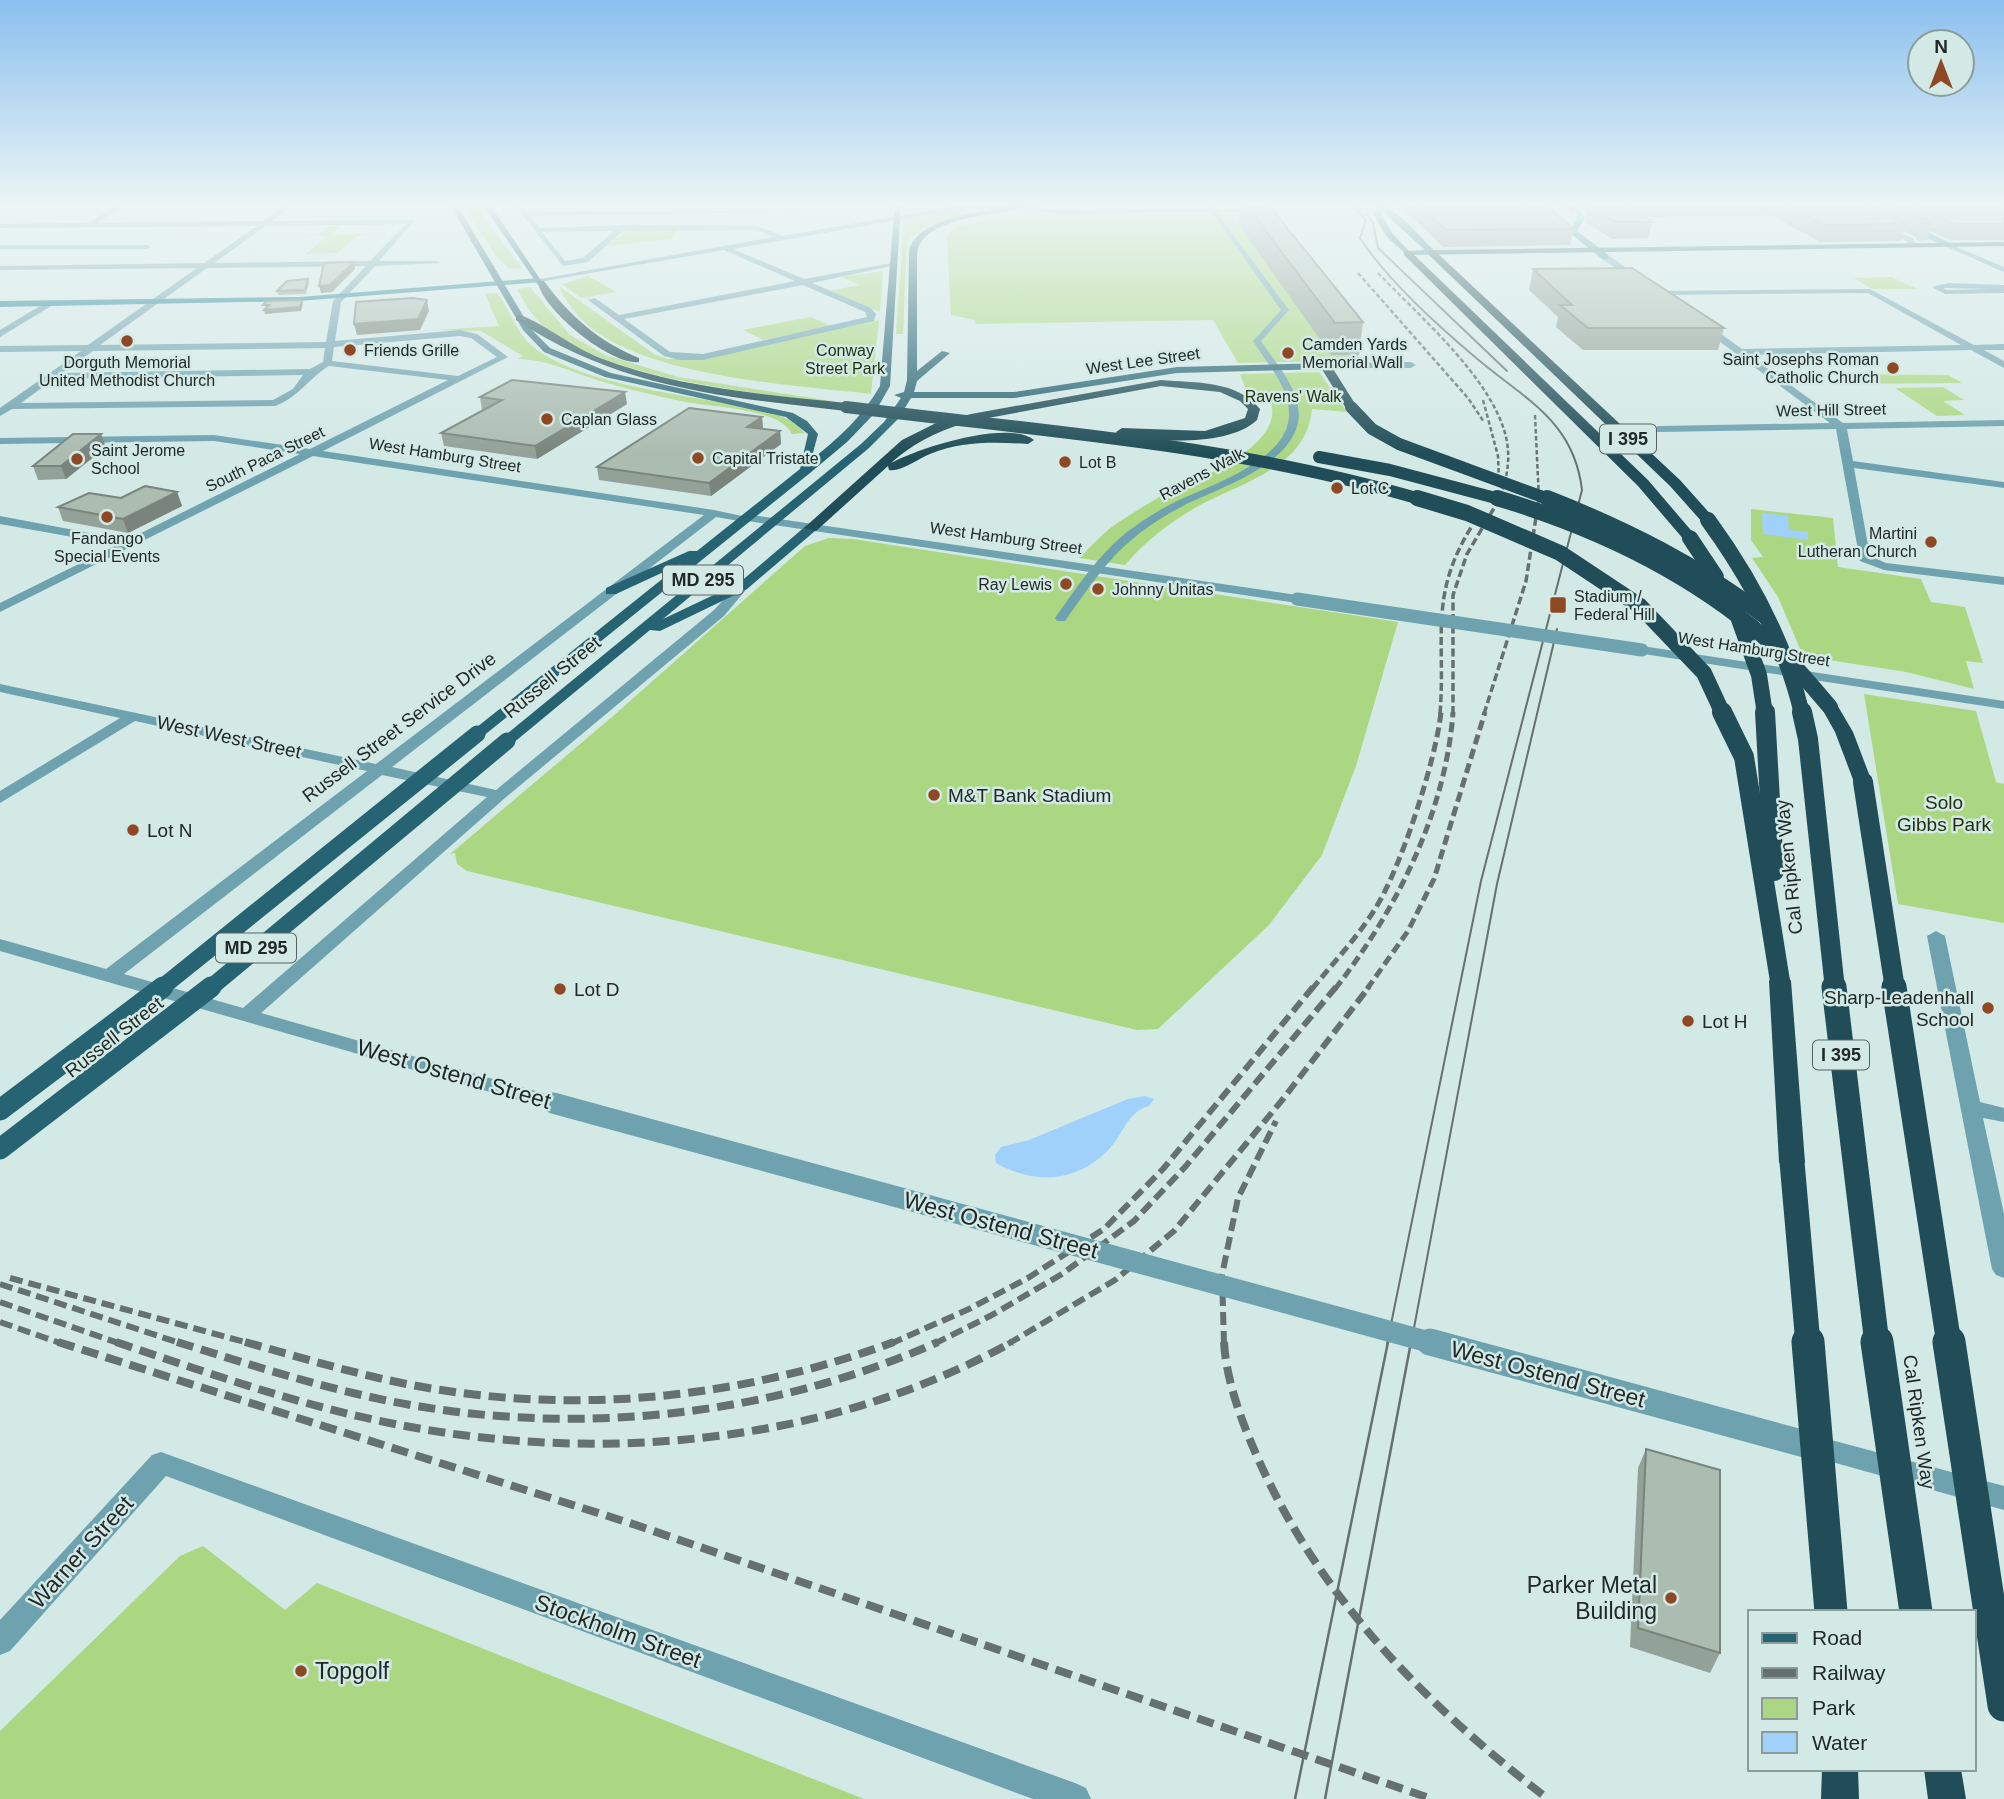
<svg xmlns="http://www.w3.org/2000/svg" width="2004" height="1799" viewBox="0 0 2004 1799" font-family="Helvetica,sans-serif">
	<rect width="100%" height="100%" fill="#d3e9e6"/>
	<g fill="#acd782">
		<polygon points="462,203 473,203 522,268 509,269 496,256"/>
		<path d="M984 205 1008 207C975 213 932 216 907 241L903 334H896L904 220Z"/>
		<polygon points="1200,214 1245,215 1360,358 1336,361 1238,363 1213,320 976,324 975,320 951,315 947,236 956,226 1008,216"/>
		<polygon points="341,225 332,234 367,234 357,236 329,261 337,253 306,254 327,236 297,236 318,235 329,226"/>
		<polygon points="628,230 678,230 673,239 607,246"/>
		<polygon points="883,271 880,312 830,291 859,285 842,277"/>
		<polygon points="588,276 617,292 581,298 562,284"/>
		<polygon points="1892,277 1917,289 1872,289 1854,278"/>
		<path d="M530 287 570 335 605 355 678 377 844 403C827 405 804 399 786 397 716 388 606 373 549 331 534 320 526 305 517 289Z"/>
		<path d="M560 287 654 354 668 359 708 357 879 320 871 394C793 385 618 376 572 308 567 301 560 292 560 287Z"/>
		<path d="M497 293C510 309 516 332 532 346 585 389 707 396 773 413L790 420 805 433 792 434C782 410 716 407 693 403 659 397 627 389 594 379 565 370 549 360 517 359L523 356 481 331 436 330 499 326 485 294Z"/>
		<polygon points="811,317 831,326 763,340 743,330"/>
		<path d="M1319 372 1347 412 1312 409C1307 467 1243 482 1200 505 1172 521 1146 540 1125 565L1079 558C1092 546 1104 531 1119 522 1131 514 1144 506 1156 499 1186 483 1289 448 1270 400H1258L1247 393 1240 374Z"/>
		<polygon points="1832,374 1948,375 1962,383 1848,384"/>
		<polygon points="1943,387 1964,400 1943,401 1965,415 1937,416 1895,388"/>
		<polygon points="1751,509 1833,518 1838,567 1921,579 1931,602 1965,607 1983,663 1966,661 1974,689 1906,672 1803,656 1778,597 1752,558 1763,557 1751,540"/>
		<polygon points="829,538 853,539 1398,622 1356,766 1322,855 1269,925 1158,1029 1137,1030 467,871 457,864 455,853 450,854 612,717 805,546"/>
		<polygon points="1864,694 1976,711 1996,782 2004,784 2004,923 1898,904"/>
		<polygon points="203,1546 285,1610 317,1583 864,1799 0,1799 0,1731 180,1556"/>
	</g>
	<g fill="#9fd1fa">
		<polygon points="1762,513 1788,516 1789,530 1808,532 1808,540 1763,534"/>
		<path d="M1145 1096 1154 1099 1149 1106C1127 1112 1124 1133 1110 1148 1078 1183 1035 1185 996 1163L995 1155 1001 1147 1029 1140 1128 1099Z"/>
	</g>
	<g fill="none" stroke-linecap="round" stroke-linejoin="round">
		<g fill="#6ea2af" fill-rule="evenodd">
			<path d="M1214 209 1289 310 1261 341C1276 364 1304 393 1298 423 1288 467 1219 488 1183 506 1166 515 1149 525 1134 538 1106 560 1086 592 1065 621H1057L1055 618C1076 588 1098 555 1127 532 1142 521 1157 511 1173 503 1207 486 1279 464 1288 423 1295 393 1267 364 1253 341L1281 310 1211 211Z"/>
			<path d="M1949 283 2004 285V293L1945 294 1932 287ZM1943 288 1990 289 1946 290Z"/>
		</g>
		<g fill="#6ea2af" fill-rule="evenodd">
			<path d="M121 203H129L97 223 263 221 288 203H296L272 221 415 220 379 261H437L441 263 375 266 341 302 335 341 460 330 477 334 508 357 323 451 714 510 751 518 745 522 716 517 392 767 496 790 714 610 739 583 749 586 724 616 505 798 261 1013 560 1098 563 1103 560 1108 553 1110 0 951V939L106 969 367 771 135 721 0 803V791L120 718 0 692V684L376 764 704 515 313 456 0 612V603L117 545 0 524V516L127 540 300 454 214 441 0 444V438L214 435 310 449 448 380 329 366C309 378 298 398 275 406L12 409 0 416V408L81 351 0 352V346L88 345 197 268 0 270V266L204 263 257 226 0 228V224L88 223ZM406 224 370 261 214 263 266 226ZM366 266 333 301 326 342 100 345 207 268ZM460 336 471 338 497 357 458 376 332 361 334 347ZM325 348 323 362 310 369 62 373 93 351ZM303 375 293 389 273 400 21 403 54 379ZM382 775 487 797 243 1008 124 974Z"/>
			<path d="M513 203H520L526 212 897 210 530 216 539 228 624 225 758 226 782 236 972 203 1026 207 978 206 733 249 804 279 892 263 896 265 812 283 871 308 876 314 874 321 703 360H679L664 356 588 300 595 298 619 315 795 281 724 250 539 282 535 280 773 237 757 230 623 231 588 262 563 266ZM614 231 583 258 565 261 542 232ZM803 285 865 312 867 317 703 354 670 352 624 319Z"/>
			<polygon points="1206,203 1213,203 1216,212 1212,212"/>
			<polygon points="1880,224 1913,238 1916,245 1909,247 1907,241 1877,228"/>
			<polygon points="0,245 147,245 151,247 147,249 0,249"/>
			<polygon points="1602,255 1608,255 1644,280 1637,282 1602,259"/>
			<polygon points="1870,289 1974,345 2004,344 2004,350 1984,350 2004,361 2004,368 1971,350 1749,355 1843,423 2004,420 2004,426 1847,429 1853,461 2004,482 2004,488 1854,468 1870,556 1886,563 2004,577 2004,585 1884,570 1860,561 1836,429 1658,432 1653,429 1658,426 1830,423 1700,327 1700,323 1706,323 1742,349 1961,345 1868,293 1659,295 1656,291"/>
			<polygon points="50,300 53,305 0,337 0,330"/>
			<polygon points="1326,363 1411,362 1416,365 1411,368 1323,368 1321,366"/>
			<polygon points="1936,931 1945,936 1980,1102 2004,1108 2004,1122 1983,1118 2004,1214 2004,1278 1996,1275 1992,1269 1927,936"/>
			<polygon points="1816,1436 2004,1486 2004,1510 1807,1455 1803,1447 1807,1439"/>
			<polygon points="161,1452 1075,1783 1086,1788 1091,1799 1033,1799 166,1476 10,1651 0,1655 0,1620 152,1455"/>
		</g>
		<g fill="#6ea2af" fill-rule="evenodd">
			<polygon points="1021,206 1060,210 1383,209 1060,214 1023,209"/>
			<polygon points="1947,243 2004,267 2004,272 1947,247"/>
			<polygon points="745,514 1297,595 1303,599 1297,603 741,520 739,518"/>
			<polygon points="1642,646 2004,701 2004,709 1637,653 1637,647"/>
		</g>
		<g fill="#248195" fill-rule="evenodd">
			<polygon points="1579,209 1585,218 1577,231 1608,255 1608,259 1602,259 1569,232 1577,218 1576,211"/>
			<polygon points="1905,224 1911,224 1954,245 1947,247 1905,228"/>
			<polygon points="539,278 542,282 299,301 0,307 0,301 299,297"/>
		</g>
		<g fill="#276473" fill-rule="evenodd">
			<path d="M449 203H456L531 329 550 348 611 373 793 413 807 421 818 434 811 460C839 438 862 417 880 386L895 203H901L890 386 874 414 847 442 810 473 482 737H472L470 734 472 731 681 564 616 594H606V588L689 551H697L800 469 808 434 786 417 605 377 544 352 523 330Z"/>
			<polygon points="482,203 489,203 544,285 538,285"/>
			<path d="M1026 203H1038C1009 217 920 213 917 255V371L942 351 950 353 917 381 914 392H1014L1177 367 1326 363 1331 366 1326 369 1177 373 1014 398H911L898 419 869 448 663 619 739 583 807 525H815V531L747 589 660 631 650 630 512 744H502L499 741 502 738 861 444 884 422 901 398 894 395 904 392 907 380 909 252C916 214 996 211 1026 203Z"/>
			<path d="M1371 203C1395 203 1417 235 1434 250L2004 242V246L1407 255 1386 236 1374 215 1377 208ZM1383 212 1425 250 1409 251 1392 233 1382 215Z"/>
		</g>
		<g fill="#204d57" fill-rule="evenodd">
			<polygon points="1404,251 1410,251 1648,480 1695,535 1695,541 1685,541 1638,486 1404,255"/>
			<polygon points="1429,251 1435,251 1680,480 1713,517 1713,523 1703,523 1670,486 1429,255"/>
			<path d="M538 281H544C570 316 598 341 639 358V362C611 366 539 307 538 281Z"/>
			<path d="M520 315C545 324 572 347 600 358 678 388 763 394 846 403L852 407 846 411C725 397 621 389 516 320V316Z"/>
			<polygon points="1322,364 1330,364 1357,407 1355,410 1347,410 1320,366"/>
			<path d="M1161 380C1195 383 1237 380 1260 409L1257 420C1229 447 1154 442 1118 435L1116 432 1122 428 1205 431 1245 418 1248 409 1240 401 1220 392 1161 386 972 421C940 430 916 441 891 463 918 448 1008 419 1034 440L1028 444C995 442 961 441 930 454 917 459 902 472 889 470L888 466 816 531 804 528 902 440 934 424 971 414Z"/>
			<polygon points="1830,702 1836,703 1853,732 1872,782 1870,786 1856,786 1854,782 1835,732 1821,707"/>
			<polygon points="1780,974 1788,976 1791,981 1805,1162 1801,1169 1792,1171 1783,1169 1779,1162 1769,981 1772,976"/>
			<polygon points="1822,1769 1858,1769 1859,1799 1821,1799"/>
			<polygon points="1924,1769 1961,1769 1966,1799 1928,1799"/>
		</g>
		<g stroke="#647170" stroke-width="2">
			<path d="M1351 203 1366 220 1360 238C1387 280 1437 325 1475 357 1524 399 1574 420 1582 490L1481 881 1387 1344"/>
			<polyline points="1365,213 1373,223 1378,248 1507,371"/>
			<polyline points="1411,1344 1497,884 1557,629"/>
		</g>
		<g stroke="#647170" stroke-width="2.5">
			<polyline points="1295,1799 1388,1342"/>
			<polyline points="1325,1799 1411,1342"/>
		</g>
		<g stroke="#647170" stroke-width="2.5" stroke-dasharray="4.5 2.5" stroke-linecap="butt">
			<polyline points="1358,273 1468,398 1484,422"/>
			<path d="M1378 273C1419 316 1492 378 1506 437 1511 459 1507 479 1499 500"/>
			<polyline points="1483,400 1498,456 1499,482"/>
			<polyline points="1535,415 1539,500"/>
		</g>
		<g stroke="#647170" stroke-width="3.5" stroke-dasharray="8 3.5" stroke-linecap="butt">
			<path d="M1440 714C1446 638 1428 596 1472 526"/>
			<polyline points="1453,714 1453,595 1467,554 1500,498"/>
			<polyline points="1484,714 1526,581 1539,498"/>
		</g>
		<g stroke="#647170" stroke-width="5" stroke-dasharray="10 5" stroke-linecap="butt">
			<path d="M1312 989C1333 963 1357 938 1375 909 1401 868 1436 760 1441 712"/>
			<path d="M1335 989C1396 911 1446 812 1453 712"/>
			<polyline points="1367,989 1408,931 1434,879 1485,712"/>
		</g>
		<g stroke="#647170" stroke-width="6" stroke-dasharray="13 6" stroke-linecap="butt">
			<polyline points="10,1278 252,1344"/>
			<polyline points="0,1284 183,1344"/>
			<polyline points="0,1302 121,1344"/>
			<polyline points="0,1322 63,1344"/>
			<polyline points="890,1344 969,1309 1028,1278 1104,1229 1163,1169 1313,987"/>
			<polyline points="934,1344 992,1315 1062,1274 1134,1221 1185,1167 1336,987"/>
			<polyline points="1008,1344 1115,1280 1174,1231 1283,1099 1369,987"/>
			<polyline points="1224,1344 1222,1275 1238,1198 1276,1121"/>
		</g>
		<g stroke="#647170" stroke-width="8" stroke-dasharray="17 8" stroke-linecap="butt">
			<polyline points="58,1342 636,1525 1432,1799"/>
			<path d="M116 1342C211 1374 307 1408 405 1426 607 1464 831 1443 1012 1342"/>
			<path d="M177 1342C258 1367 340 1394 423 1407 595 1435 779 1413 938 1342"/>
			<path d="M245 1342C310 1360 374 1380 441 1390 593 1414 751 1395 894 1342"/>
			<path d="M1224 1342C1226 1379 1241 1420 1256 1454 1318 1597 1426 1705 1548 1799"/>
		</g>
		<polyline stroke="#6ea2af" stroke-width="21" points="553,1103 1436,1344"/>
		<polyline stroke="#6ea2af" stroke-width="27" points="1430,1342 1816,1447"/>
		<polyline stroke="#6ea2af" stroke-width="13" points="1297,599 1642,650"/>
		<g stroke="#276473" stroke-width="17">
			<polyline points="160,989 477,734"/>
			<polyline points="209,989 507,741"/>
		</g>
		<g stroke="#276473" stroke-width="21">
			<polyline points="0,1110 163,987"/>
			<polyline points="0,1149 211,987"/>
		</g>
		<g stroke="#204d57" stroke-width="12">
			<path d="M846 407C1039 431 1236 444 1423 500"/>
			<polyline points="1351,407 1372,429 1399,444 1551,500"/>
			<polyline points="1319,457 1390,470 1503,500"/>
		</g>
		<g stroke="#204d57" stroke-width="16">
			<polyline points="1417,498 1467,513 1560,553 1640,606 1704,673 1723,714"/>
			<path d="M1497 498C1601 529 1700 577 1780 651 1798 668 1814 689 1830 707"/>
			<path d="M1547 498C1626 529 1698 565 1766 617"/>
			<path d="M1708 520C1751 579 1785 642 1802 714"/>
			<polyline points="1690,538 1716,577"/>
			<polyline points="1737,614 1759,675 1765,714"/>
		</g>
		<g stroke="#204d57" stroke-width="20">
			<polyline points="1722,712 1744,757 1780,981"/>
			<polyline points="1765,712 1774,871"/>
			<polyline points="1802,712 1808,739 1835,989"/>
			<polyline points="1863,782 1895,989"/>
		</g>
		<g stroke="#204d57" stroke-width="25">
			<polyline points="1834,987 1877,1344"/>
			<polyline points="1894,987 1949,1344"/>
			<polyline points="1792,1162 1808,1344"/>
		</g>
		<g stroke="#204d57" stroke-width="33">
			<polyline points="1808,1342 1831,1612"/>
			<polyline points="1877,1342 1916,1612"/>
			<polyline points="1949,1342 2004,1705"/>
		</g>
	</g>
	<g fill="#93a298">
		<polygon points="1241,203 1267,203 1363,322 1359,355 1331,355 1239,225"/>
		<polygon points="1397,203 1543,203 1574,229 1570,245 1443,247"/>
		<polygon points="1558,203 2004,203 2004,240 1950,240 1930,231 1927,240 1917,241 1914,236 1904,231 1901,241 1820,242 1771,215 1643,217 1652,222 1648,238 1612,239 1586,222 1587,216 1580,206 1575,209 1574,214"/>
		<polygon points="1533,269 1724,328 1718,350 1583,350 1556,327 1558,317 1529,290"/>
		<polygon points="308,279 309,283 306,294 278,295 277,291"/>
		<polygon points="480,397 627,404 537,459 444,446 441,433 484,410 482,410"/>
		<polygon points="762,417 763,429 780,431 781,444 711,496 599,480 597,467"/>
		<polygon points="106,447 66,479 38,480 33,466"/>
		<polygon points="177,492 182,506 128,533 63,521 58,507 121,498"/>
		<polygon points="1646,1449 1720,1653 1710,1673 1630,1647 1638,1468"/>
	</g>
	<g fill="#78847c">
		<polygon points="1576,203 1580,203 1580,206 1575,209"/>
		<polygon points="354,262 355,269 332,292 321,293 319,286"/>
		<polygon points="302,300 303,303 301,311 265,314 264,310"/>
		<polygon points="427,300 429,311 420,330 357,335 354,324"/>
		<polygon points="625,392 627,404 537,459 535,446"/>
		<polygon points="762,417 763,430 747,427"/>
		<polygon points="780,431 781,444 711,496 709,483"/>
		<polygon points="101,434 106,447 66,479 61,466"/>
		<polygon points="177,492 182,506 128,533 123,519"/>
	</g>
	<g fill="#abbcb1" stroke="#78847c" stroke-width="2">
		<polygon points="1245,203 1267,203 1363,322 1335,323"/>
		<polygon points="1416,203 1543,203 1574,229 1446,230"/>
		<polygon points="1590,203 1621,203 1652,222 1615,222 1589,206"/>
		<polygon points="1783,203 1863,203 1906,224 1824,225"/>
		<polygon points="1884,203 1889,203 1933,224 1922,224 1919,219"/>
		<polygon points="1910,203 2004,203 2004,224 1955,224"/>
		<polygon points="354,262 330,285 319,286 324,263"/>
		<polygon points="1632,268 1724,328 1588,328 1560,305 1572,305 1533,269"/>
		<polygon points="308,279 305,290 277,291 287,281"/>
		<polygon points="413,298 427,300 418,319 354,324 356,302"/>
		<polygon points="302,300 300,307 264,310 269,305 263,305 267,301"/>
		<polygon points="512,380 625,392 535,446 441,433 502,400 480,397"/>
		<polygon points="689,408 762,417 747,427 780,431 709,483 597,467"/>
		<polygon points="73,434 101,434 61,466 33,466"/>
		<polygon points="145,486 177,492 123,519 58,507 89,493 121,498"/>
		<polygon points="1646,1449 1720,1470 1720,1653 1638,1628"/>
	</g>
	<linearGradient id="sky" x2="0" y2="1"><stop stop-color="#8bc0ef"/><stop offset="0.45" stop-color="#ebf5f4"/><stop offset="1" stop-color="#ebf5f4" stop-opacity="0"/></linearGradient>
	<rect width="2004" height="455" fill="url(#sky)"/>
	<g fill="#8f4824" stroke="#d3e9e6" stroke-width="2.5">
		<circle cx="127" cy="341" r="7"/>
		<circle cx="350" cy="350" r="7"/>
		<circle cx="1288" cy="353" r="7"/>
		<circle cx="1893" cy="368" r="7"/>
		<circle cx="547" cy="419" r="7"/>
		<circle cx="698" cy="458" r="7"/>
		<circle cx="77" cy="459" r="7"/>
		<circle cx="1065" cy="462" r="7"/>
		<circle cx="1337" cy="488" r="7"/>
		<circle cx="107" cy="517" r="7"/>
		<circle cx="1931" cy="542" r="7"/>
		<circle cx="1066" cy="584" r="7"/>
		<circle cx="1098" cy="589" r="7"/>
		<rect x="1549" y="596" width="18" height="18" rx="3.5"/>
		<circle cx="934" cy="795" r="7"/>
		<circle cx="133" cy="830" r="7"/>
		<circle cx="560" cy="989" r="7"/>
		<circle cx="1988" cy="1008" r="7"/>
		<circle cx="1688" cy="1021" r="7"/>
		<circle cx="1671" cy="1598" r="7"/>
		<circle cx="301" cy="1671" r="7"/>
	</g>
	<g text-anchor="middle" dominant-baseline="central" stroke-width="5" stroke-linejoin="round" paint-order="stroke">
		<g font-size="16" fill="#212928" stroke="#d3e9e6" text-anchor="start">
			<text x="1302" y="344">Camden Yards<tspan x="1302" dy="18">Memorial Wall</tspan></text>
			<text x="364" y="350">Friends Grille</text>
			<text x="1879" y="359" text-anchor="end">Saint Josephs Roman<tspan x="1879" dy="18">Catholic Church</tspan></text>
			<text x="127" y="362" text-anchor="middle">Dorguth Memorial<tspan x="127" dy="18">United Methodist Church</tspan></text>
			<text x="561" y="419">Caplan Glass</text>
			<text x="91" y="450">Saint Jerome<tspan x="91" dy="18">School</tspan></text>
			<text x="712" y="458">Capital Tristate</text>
			<text x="1079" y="462">Lot B</text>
			<text x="1351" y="488">Lot C</text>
			<text x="1917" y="533" text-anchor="end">Martini<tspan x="1917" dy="18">Lutheran Church</tspan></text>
			<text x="107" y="538" text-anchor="middle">Fandango<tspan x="107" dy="18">Special Events</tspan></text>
			<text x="1052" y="584" text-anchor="end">Ray Lewis</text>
			<text x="1112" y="589">Johnny Unitas</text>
			<text x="1574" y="596">Stadium /<tspan x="1574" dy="18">Federal Hill</tspan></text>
		</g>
		<g font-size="16" fill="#1f300a" stroke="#d3e9e6">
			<text x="845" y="350">Conway<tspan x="845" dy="18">Street Park</tspan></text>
			<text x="1293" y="396">Ravens' Walk</text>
		</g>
		<g font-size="16" fill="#212928" stroke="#d3e9e6">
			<text transform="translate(1143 361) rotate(-8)">West Lee Street</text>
			<text transform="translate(1831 410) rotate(-1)">West Hill Street</text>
			<text transform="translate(445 455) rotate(9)">West Hamburg Street</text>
			<text transform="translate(265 459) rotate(-26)">South Paca Street</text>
			<text transform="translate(1202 474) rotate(-28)">Ravens Walk</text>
			<text transform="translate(1006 538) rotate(8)">West Hamburg Street</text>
			<text transform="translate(1754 649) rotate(9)">West Hamburg Street</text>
		</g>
		<g fill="#d3e9e6" stroke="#566361" stroke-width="2">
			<rect x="1600" y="424.5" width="56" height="29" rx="5"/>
			<rect x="663" y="565.5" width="80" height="29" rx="5"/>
			<rect x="216" y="933.5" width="80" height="29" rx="5"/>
			<rect x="1813" y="1040.5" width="56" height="29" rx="5"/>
		</g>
		<g font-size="18" font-weight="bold" fill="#212928">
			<text x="1628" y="439">I 395</text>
			<text x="703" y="580">MD 295</text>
			<text x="256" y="948">MD 295</text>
			<text x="1841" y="1055">I 395</text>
		</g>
		<g font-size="19" fill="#212928" stroke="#d3e9e6">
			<text transform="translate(552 677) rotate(-39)">Russell Street</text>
			<text transform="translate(399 727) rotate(-37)">Russell Street Service Drive</text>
			<text transform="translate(229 737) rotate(12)">West West Street</text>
			<text transform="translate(1789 867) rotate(-96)">Cal Ripken Way</text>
			<text transform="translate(114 1037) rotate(-38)">Russell Street</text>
			<text transform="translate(1919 1422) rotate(82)">Cal Ripken Way</text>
		</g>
		<g font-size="19" fill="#212928" stroke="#d3e9e6" text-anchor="start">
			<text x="948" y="795">M&amp;T Bank Stadium</text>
			<text x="147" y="830">Lot N</text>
			<text x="574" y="989">Lot D</text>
			<text x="1974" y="997" text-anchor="end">Sharp-Leadenhall<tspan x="1974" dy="22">School</tspan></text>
			<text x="1702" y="1021">Lot H</text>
		</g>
		<g font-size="19" fill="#1f300a" stroke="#d3e9e6">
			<text x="1944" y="802">Solo<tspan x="1944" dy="22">Gibbs Park</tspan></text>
		</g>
		<g font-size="23" fill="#212928" stroke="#d3e9e6">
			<text transform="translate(454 1074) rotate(16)">West Ostend Street</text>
			<text transform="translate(1001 1225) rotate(15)">West Ostend Street</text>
			<text transform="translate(1548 1374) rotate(15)">West Ostend Street</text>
			<text transform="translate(81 1552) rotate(-48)">Warner Street</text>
			<text transform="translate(618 1631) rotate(20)">Stockholm Street</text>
		</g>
		<g font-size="23" fill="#212928" stroke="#d3e9e6" text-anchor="end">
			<text x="1657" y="1585">Parker Metal<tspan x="1657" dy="26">Building</tspan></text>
			<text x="315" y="1671" text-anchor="start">Topgolf</text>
		</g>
	</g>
	<rect x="1748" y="1610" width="228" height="161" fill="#d3e9e6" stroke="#8c9c9a" stroke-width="2"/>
	<rect x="1762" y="1633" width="35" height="10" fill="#276473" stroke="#8c9c9a" stroke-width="2"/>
	<text x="1812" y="1645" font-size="21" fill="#212928">Road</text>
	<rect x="1762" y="1668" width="35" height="10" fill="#647170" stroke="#8c9c9a" stroke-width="2"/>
	<text x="1812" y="1680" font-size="21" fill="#212928">Railway</text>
	<rect x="1762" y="1698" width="35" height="21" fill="#acd782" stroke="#8c9c9a" stroke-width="2"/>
	<text x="1812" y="1715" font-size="21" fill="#212928">Park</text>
	<rect x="1762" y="1732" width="35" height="21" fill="#9fd1fa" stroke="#8c9c9a" stroke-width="2"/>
	<text x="1812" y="1750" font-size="21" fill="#212928">Water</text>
	<g transform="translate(1941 63)"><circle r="33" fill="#d3e9e6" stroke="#8c9c9a" stroke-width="2"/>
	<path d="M0-5L12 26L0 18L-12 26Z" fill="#8f4824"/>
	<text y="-10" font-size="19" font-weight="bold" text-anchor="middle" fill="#212928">N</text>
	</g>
</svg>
